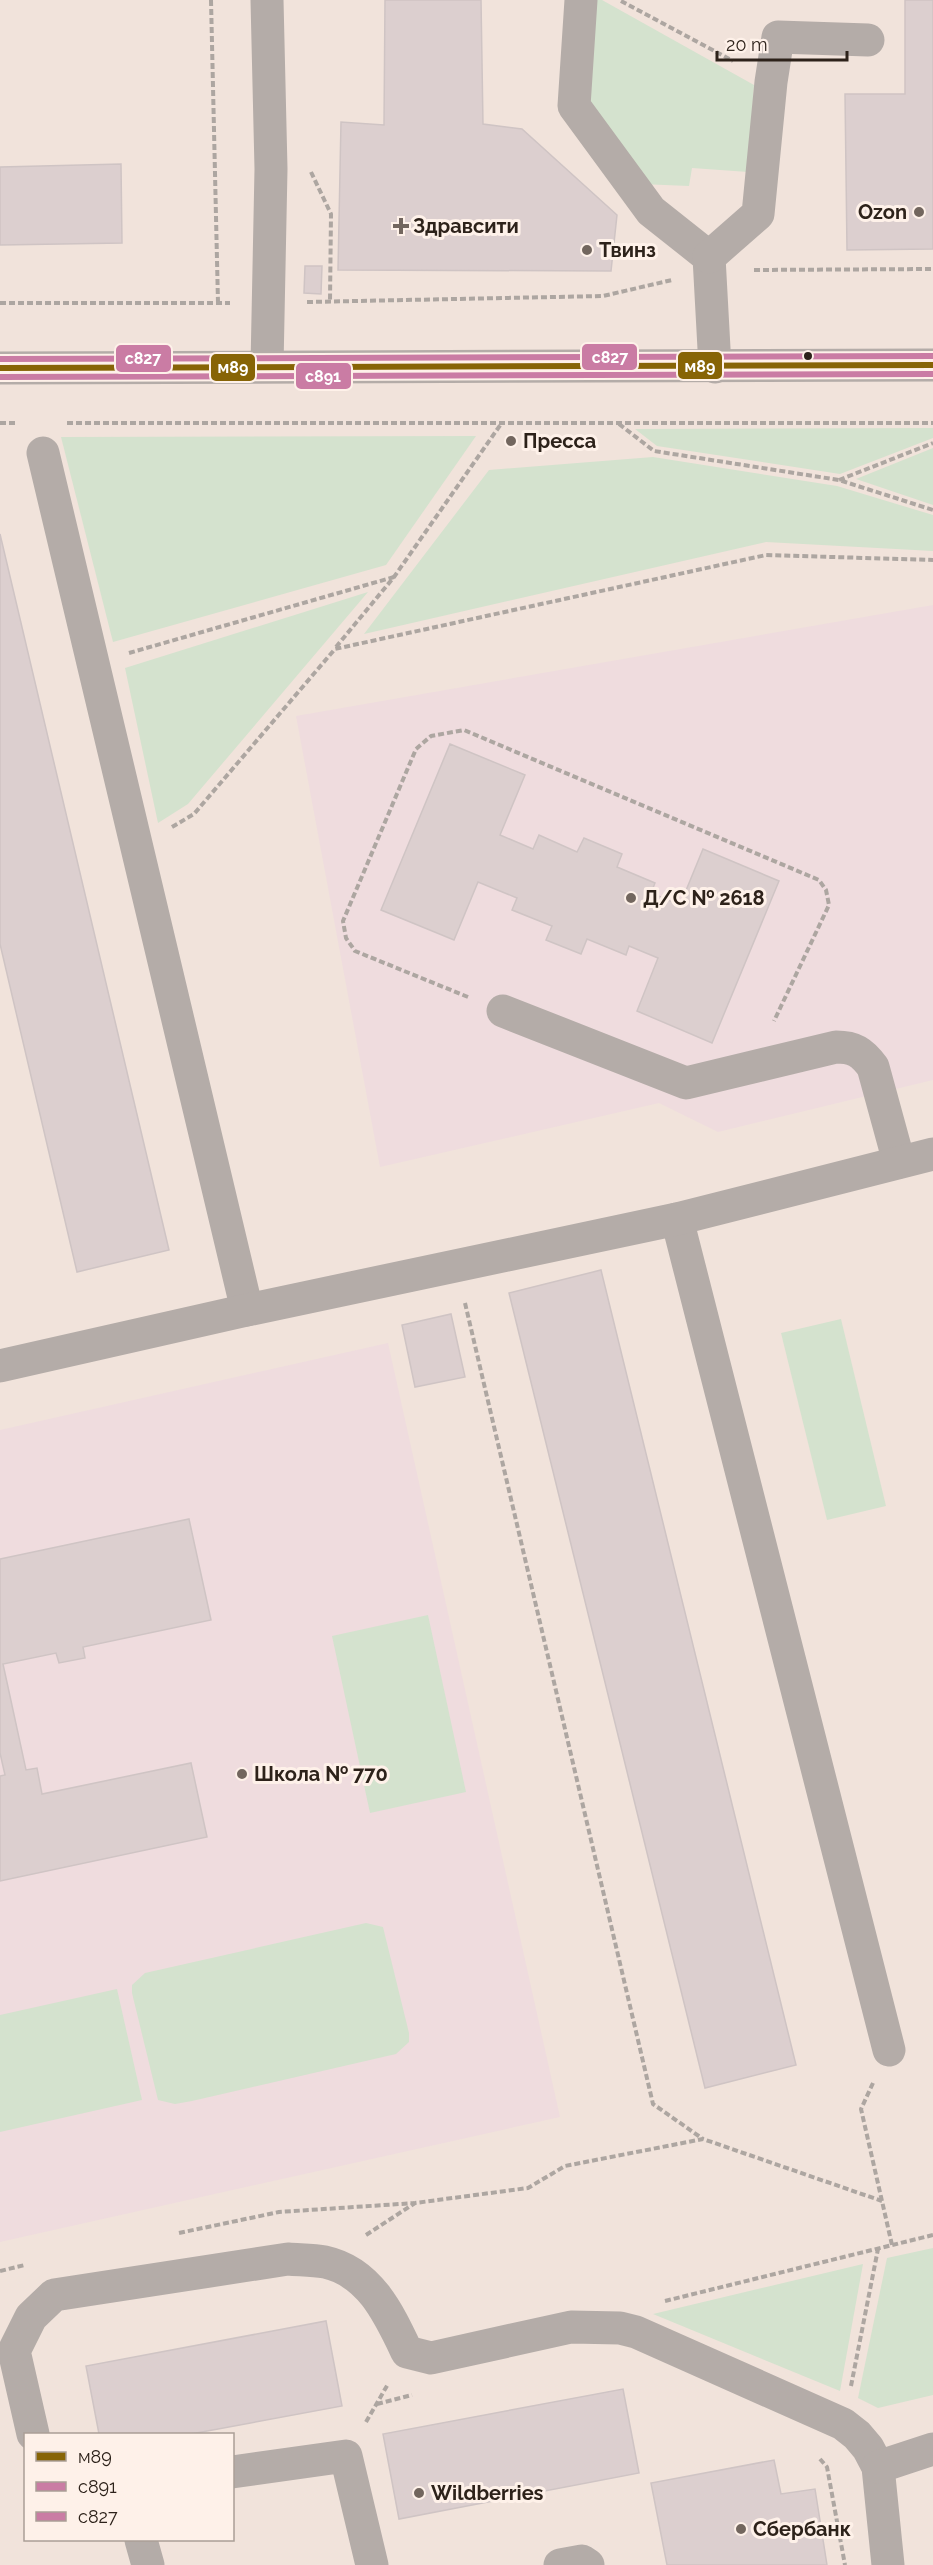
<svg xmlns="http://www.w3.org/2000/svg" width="933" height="2565" viewBox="0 0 933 2565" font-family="Raleway,sans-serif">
	<rect width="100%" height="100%" fill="#f1e3db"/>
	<g fill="#efdcde">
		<polygon points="933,605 933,1080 718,1132 659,1103 380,1167 296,716"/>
		<polygon points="388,1343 560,2117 0,2242 0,1430"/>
	</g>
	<g fill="#d4e2ce">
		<polygon points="590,0 602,0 754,85 748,172 692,168 689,186 640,184 584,105"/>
		<polygon points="933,428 933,438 840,474 657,446 635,429"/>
		<polygon points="476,436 386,565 113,642 61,437"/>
		<polygon points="933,448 933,505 856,479"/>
		<polygon points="653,457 837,486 933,515 933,551 766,542 364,634 489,470"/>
		<polygon points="368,592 188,804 158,823 125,668"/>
		<polygon points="841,1319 886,1506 827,1520 781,1333"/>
		<polygon points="428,1615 466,1792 370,1813 332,1636"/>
		<polygon points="366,1923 383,1927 409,2033 409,2042 396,2054 192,2101 175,2104 158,2100 132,1993 132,1985 145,1973"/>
		<polygon points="117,1989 142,2100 0,2132 0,2015"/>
		<polygon points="933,2248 933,2395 878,2408 858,2398 887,2258"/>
		<polygon points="863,2264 840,2391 653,2314"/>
	</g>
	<g fill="#dccfcf" stroke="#cfc4c4" stroke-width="1.5">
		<polygon points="385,0 481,0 483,124 522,129 617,215 611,271 338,270 341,122 384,125"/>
		<polygon points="905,0 933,0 933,249 847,250 845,94 905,94"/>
		<polygon points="121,164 122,243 0,245 0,167"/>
		<polygon points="305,266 322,266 321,294 304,293"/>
		<polygon points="0,534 169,1250 77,1272 0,944"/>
		<polygon points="450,744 525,775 500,835 533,849 539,835 577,852 584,838 622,854 617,867 655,883 651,893 680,905 703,849 779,881 712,1043 637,1011 658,958 629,946 626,955 587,939 581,954 546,940 552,926 512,910 517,898 478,882 454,940 381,910"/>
		<polygon points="601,1270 796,2065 705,2088 509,1293"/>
		<polygon points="451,1314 465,1377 415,1387 402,1325"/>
		<polygon points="189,1519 211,1620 83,1647 85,1658 59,1663 56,1653 3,1664 26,1770 37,1768 42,1794 191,1763 207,1837 0,1881 0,1776 5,1775 0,1753 0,1559"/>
		<polygon points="326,2321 342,2406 191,2434 99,2434 86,2366"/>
		<polygon points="623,2389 639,2473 399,2519 383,2434"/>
		<polygon points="774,2460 781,2494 815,2489 827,2565 667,2565 651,2483"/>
	</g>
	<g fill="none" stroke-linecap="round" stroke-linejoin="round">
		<g stroke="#ada6a1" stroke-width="4" stroke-dasharray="6 3" stroke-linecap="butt">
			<polyline points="211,0 218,303"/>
			<polyline points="621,1 733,61"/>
			<polyline points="311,172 331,214 330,301"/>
			<polyline points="754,270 933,269"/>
			<polyline points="307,302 603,296 672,280"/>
			<polyline points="0,303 230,303"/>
			<polyline points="0,423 17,423"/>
			<polyline points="67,423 933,423"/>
			<polyline points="619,424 654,451 839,480 933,510"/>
			<polyline points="839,480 933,443"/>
			<polyline points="336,647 394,577 501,424"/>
			<polyline points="129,653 394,577"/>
			<polyline points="172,827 194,814 335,649 766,555 933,560"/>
			<polyline points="468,997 355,951 346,938 343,921 416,749 431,736 464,730 819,880 826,890 829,905 774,1021"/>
			<polyline points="465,1303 653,2104 703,2139"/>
			<polyline points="873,2083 861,2109 892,2245"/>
			<polyline points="179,2233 279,2212 415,2203 528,2188 565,2166 703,2139 882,2201"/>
			<polyline points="366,2235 415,2203"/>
			<polyline points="0,2271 25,2265"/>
			<polyline points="665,2301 933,2235"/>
			<polyline points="851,2386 878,2249"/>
			<polyline points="377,2404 412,2395"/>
			<polyline points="366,2422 388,2384"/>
			<polyline points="820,2459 827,2467 845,2565"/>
		</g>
		<g stroke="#b4aca8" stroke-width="33">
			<polyline points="267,0 271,169 267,366"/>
			<polyline points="581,0 574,106 651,211 709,257 715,367"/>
			<polyline points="709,257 758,214 771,82 778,37 868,40"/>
			<polyline points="0,368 933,365"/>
			<polyline points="43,453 247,1310"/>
			<path d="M503 1011 686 1083 836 1047C854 1047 862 1052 873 1067L899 1162"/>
			<polyline points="677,1219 889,2050"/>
			<polyline points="0,1366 247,1310 677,1219 933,1154"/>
			<path d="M33 2434 14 2351 31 2317 54 2295 288 2259C300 2260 313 2260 325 2262 370 2272 389 2314 407 2352L431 2358 571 2327 620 2328 636 2332 843 2424 857 2435 868 2448 878 2467 888 2565"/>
			<polyline points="878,2467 933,2449"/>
			<polyline points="232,2472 346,2456 372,2565"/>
			<polyline points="141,2540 148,2565"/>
			<polyline points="560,2565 582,2561 588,2565"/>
		</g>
		<defs>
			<polyline id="bus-1" points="0,368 933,365"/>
			<polyline id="bus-2" points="0,377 933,374"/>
			<polyline id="bus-3" points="0,359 933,356"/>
		</defs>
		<use href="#bus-1" stroke="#fef1e9" stroke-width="10"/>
		<use href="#bus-2" stroke="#fef1e9" stroke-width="10"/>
		<use href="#bus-3" stroke="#fef1e9" stroke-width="10"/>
		<use href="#bus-1" stroke="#876406" stroke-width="6"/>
		<use href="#bus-2" stroke="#ca7ca4" stroke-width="6"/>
		<use href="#bus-3" stroke="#ca7ca4" stroke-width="6"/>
	</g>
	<g fill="#72665e" stroke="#fef1e9" stroke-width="2">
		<circle cx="919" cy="212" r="6"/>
		<path d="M398 217h6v6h6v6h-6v6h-6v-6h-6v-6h6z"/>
		<circle cx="587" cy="250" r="6"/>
		<circle cx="511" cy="441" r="6"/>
		<circle cx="631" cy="898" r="6"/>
		<circle cx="242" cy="1774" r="6"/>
		<circle cx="419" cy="2493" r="6"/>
		<circle cx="741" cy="2529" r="6"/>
	</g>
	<circle fill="#2d221a" stroke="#fef1e9" stroke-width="2" cx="808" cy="356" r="5"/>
	<g text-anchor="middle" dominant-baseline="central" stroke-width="6" stroke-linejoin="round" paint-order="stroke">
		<g font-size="20" font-weight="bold" fill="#2d221a" stroke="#fef1e9" text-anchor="start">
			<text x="907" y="212" text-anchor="end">Ozon</text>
			<text x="413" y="226">Здравсити</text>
			<text x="599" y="250">Твинз</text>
			<text x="523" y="441">Пресса</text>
			<text x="643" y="898">Д/C № 2618</text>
			<text x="254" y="1774">Школа № 770</text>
			<text x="431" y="2493">Wildberries</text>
			<text x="753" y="2529">Сбербанк</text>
		</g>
	</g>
	<g stroke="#fef1e9" stroke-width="2">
		<rect x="581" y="343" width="57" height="28" rx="6" fill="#ca7ca4"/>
		<rect x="115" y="344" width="57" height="29" rx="6" fill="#ca7ca4"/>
		<rect x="677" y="351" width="46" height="29" rx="6" fill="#876406"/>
		<rect x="210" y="353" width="46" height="29" rx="6" fill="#876406"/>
		<rect x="295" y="362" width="57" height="28" rx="6" fill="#ca7ca4"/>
	</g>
	<g font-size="16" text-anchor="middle" font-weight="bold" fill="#fff">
		<text x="610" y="363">с827</text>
		<text x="143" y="364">с827</text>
		<text x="700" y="372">м89</text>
		<text x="233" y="373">м89</text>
		<text x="323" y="382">с891</text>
	</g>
	<rect x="24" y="2433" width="210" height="108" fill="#fef1e9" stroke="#aa9e96" stroke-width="1.5"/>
	<rect x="36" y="2452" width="30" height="9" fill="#876406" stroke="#aa9e96" stroke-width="1.5"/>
	<text x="78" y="2463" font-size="18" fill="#2d221a">м89</text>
	<rect x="36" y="2482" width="30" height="9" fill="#ca7ca4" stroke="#aa9e96" stroke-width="1.5"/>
	<text x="78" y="2493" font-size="18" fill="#2d221a">с891</text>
	<rect x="36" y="2512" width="30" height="9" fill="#ca7ca4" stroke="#aa9e96" stroke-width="1.5"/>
	<text x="78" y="2523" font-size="18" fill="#2d221a">с827</text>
	<path d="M717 51v9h130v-9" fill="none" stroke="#2d221a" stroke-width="3"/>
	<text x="726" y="51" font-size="18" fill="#2d221a" stroke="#fef1e9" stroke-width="4.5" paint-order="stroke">20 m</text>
</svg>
